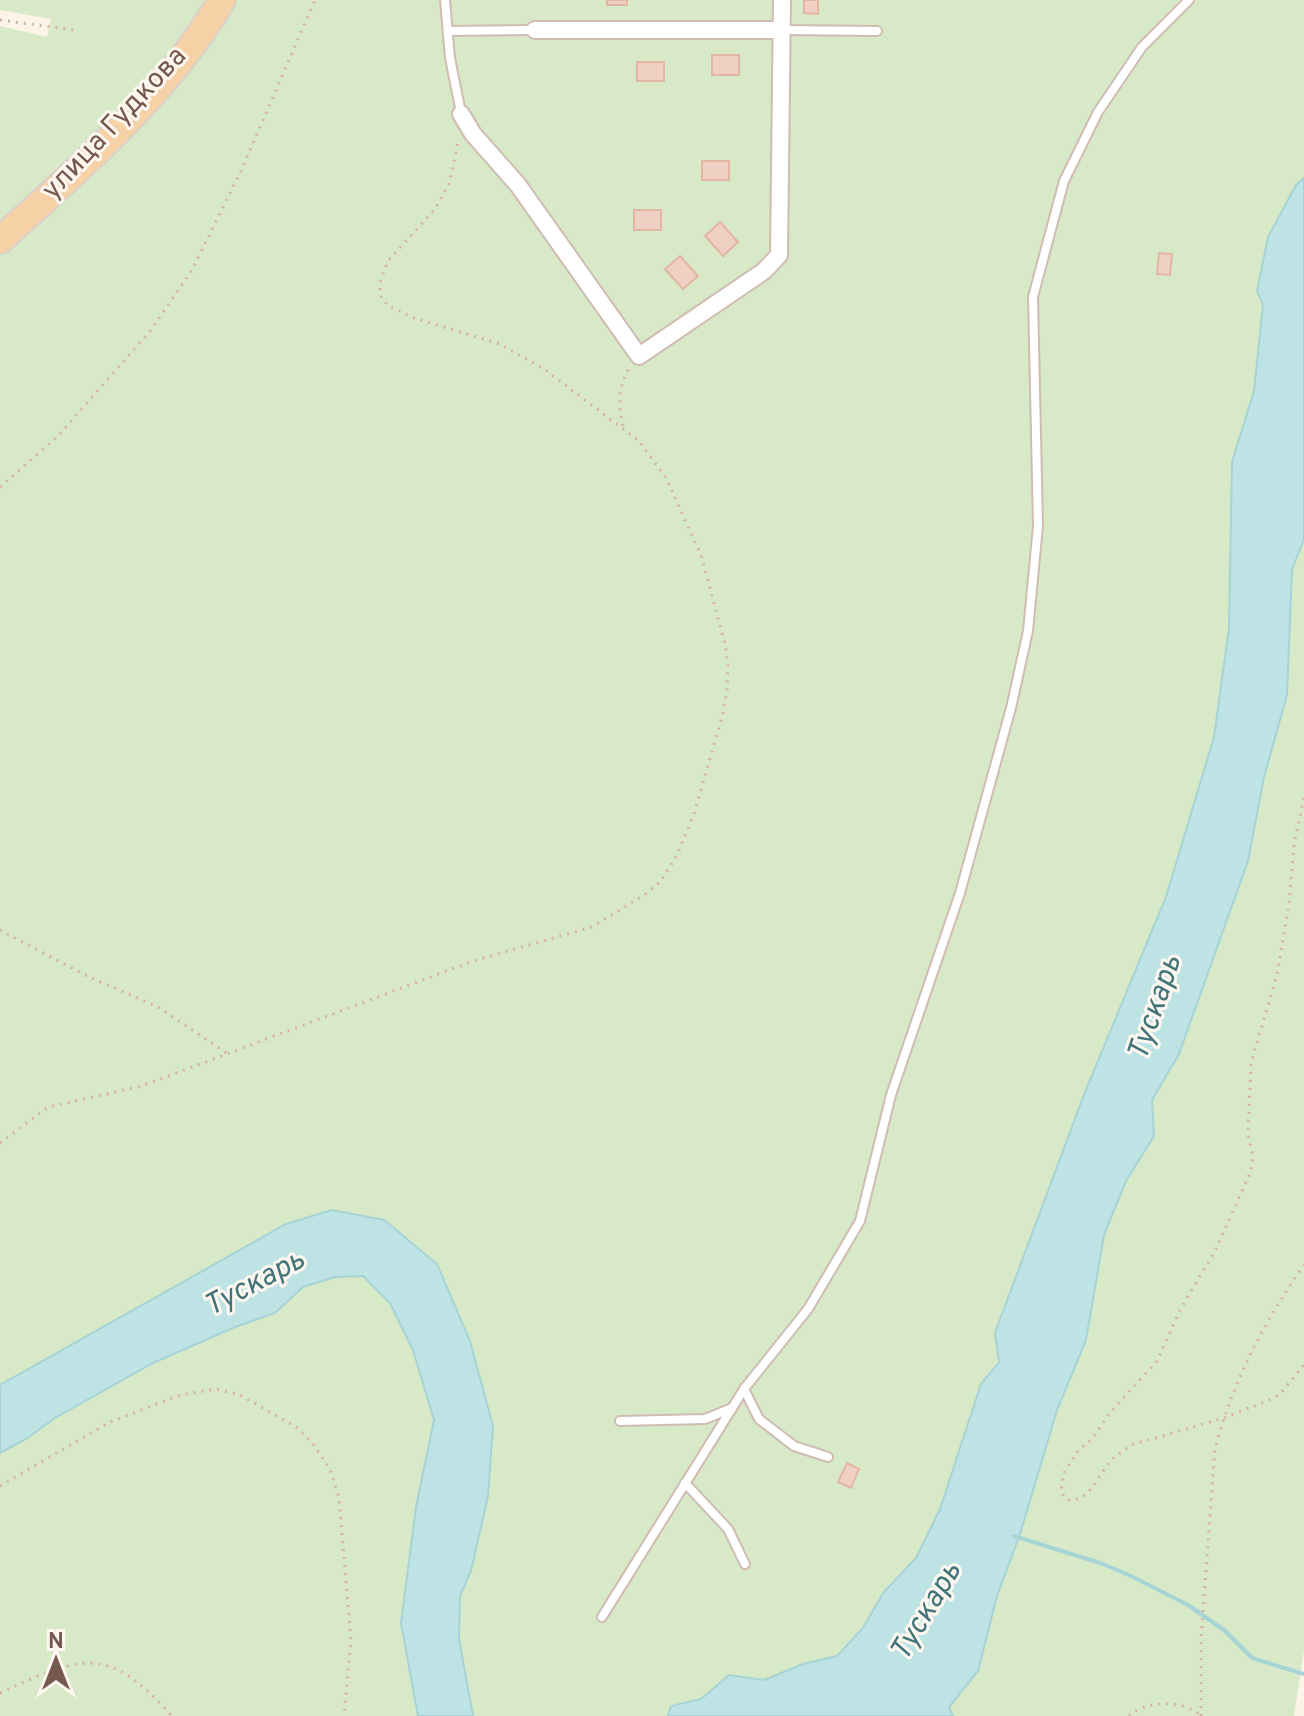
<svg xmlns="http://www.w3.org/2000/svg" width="1304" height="1716" viewBox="0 0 1304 1716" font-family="Overpass,sans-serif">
	<rect width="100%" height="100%" fill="#fcf3e9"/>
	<g fill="#d8e9c8">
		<polygon points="0,0 1304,0 1304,178 1296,185 1263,305 1254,391 1232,462 1229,628 1214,737 1166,897 1085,1092 995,1333 998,1360 981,1384 940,1509 916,1558 883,1593 863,1628 837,1656 803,1664 764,1680 729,1675 701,1699 671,1706 668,1716 473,1716 459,1639 460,1596 471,1571 493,1426 470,1341 437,1264 202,1272 0,1385 0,26 47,37 51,19 0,10"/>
		<polygon points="1304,539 1304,1650 1294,1716 953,1716 948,1707 978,1671 997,1596 1020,1534 1057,1410 1086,1340 1104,1235 1126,1181 1154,1136 1152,1100 1179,1054 1287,695 1292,570"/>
		<polygon points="363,1276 390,1303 413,1350 434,1420 416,1507 401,1623 418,1716 0,1716 0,1453 26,1439 55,1418 153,1363 235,1327 275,1313 303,1287 335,1277"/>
	</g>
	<g fill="#bee3e5" stroke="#a5d3d6" stroke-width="2">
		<polygon points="1304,178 1304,539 1292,570 1287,695 1264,777 1248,861 1179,1054 1152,1100 1154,1136 1126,1181 1104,1235 1086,1340 1057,1410 1020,1534 997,1596 978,1671 949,1707 953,1716 668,1716 671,1706 701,1699 729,1675 764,1680 803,1664 837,1656 863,1628 883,1593 916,1558 940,1509 981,1384 999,1362 995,1333 1085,1092 1166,897 1214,737 1229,628 1232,462 1254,391 1263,305 1257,291 1268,237 1296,185"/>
		<polygon points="332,1210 384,1220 437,1264 470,1341 493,1426 488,1496 471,1571 460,1596 459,1639 473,1716 418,1716 401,1623 416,1507 434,1420 413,1350 390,1303 363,1276 335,1277 303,1287 275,1313 235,1327 153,1363 55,1418 26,1439 0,1453 0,1385 286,1224"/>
	</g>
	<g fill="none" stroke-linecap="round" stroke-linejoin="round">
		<polyline stroke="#a5d3d6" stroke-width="4" points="1014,1536 1103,1564 1133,1577 1188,1605 1224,1630 1252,1658 1304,1674"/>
	</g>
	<g fill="#f0d0c2" stroke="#e2b6a3" stroke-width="2">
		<rect x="607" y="0" width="20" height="5"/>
		<polygon points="804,0 818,0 818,14 804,13"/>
		<rect x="712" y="55" width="27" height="20"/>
		<rect x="637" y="62" width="27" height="19"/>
		<rect x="702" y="161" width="27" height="19"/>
		<rect x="634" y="210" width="27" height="20"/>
		<polygon points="720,222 738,242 723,256 705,236"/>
		<polygon points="1159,253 1172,254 1170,275 1157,274"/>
		<polygon points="680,256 698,276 683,289 665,269"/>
		<polygon points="847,1463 859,1469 851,1488 838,1482"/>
	</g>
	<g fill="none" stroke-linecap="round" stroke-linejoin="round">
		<defs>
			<g id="service">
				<polyline points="445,0 450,58 461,113"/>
				<polyline points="782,30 877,31"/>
				<polyline points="448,31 535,30"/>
				<polyline points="744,1389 759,1419 794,1446 828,1457"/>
				<polyline points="620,1421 705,1419 732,1408"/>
				<polyline points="685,1483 728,1529 745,1564"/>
				<polyline points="602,1617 744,1389 808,1309 860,1221 891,1095 960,893 1011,708 1028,631 1038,526 1033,297 1064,181 1098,112 1142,47 1189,0"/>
			</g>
			<g id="minor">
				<polyline points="535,30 782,30"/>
				<polyline points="461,114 473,134 518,185 639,356 764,271 779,255 782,0"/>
			</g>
			<path id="primary" d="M0 240C80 168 167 94 222 0"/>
		</defs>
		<use href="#service" stroke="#cfbcb2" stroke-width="12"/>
		<use href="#minor" stroke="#cfbcb2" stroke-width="20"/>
		<use href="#primary" stroke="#d8d0cd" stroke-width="30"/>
		<g stroke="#d5b3a5" stroke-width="3" stroke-dasharray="2 6" stroke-linecap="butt">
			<polyline points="0,20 74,30"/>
			<path d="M623 426C618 404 618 388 629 368"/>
			<polyline points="0,487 58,436 151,330 192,270 240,173 315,0"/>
			<polyline points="1304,798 1294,844 1289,904 1277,975 1251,1063 1248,1134 1253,1157 1251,1171 1216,1249 1180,1310 1157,1361 1110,1413 1092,1439 1078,1451 1064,1473 1061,1490 1064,1497 1069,1500 1078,1499 1088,1493 1110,1461 1131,1445 1224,1418 1269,1400 1279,1395 1304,1365"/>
			<polyline points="0,930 87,976 158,1007 228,1054"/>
			<polyline points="0,1143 48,1107 142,1086 473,961 592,927 644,895 661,881 677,855 694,814 722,717 727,691 728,665 725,644 701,555 666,478 639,441 544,369 500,344 414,318 387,305 380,295 380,282 388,261 435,209 449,184 459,138"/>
			<polyline points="0,1486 110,1422 180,1395 216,1389 240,1395 296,1427 314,1445 330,1469 339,1498 351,1640 344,1716"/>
			<path d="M0 1693C81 1656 107 1643 172 1716"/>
			<path d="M1129 1716C1146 1700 1181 1700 1199 1714"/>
			<path d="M1201 1716V1638L1215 1448C1234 1379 1263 1324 1304 1265"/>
		</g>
		<use href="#service" stroke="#fff" stroke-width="8"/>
		<use href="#minor" stroke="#fff" stroke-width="16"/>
		<use href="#primary" stroke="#f6d1a6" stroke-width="26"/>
	</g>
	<g text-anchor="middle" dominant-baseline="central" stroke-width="6" stroke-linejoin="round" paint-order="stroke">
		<g font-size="28" fill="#75584e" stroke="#fef7f0">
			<text transform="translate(115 124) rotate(-47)">улица Гудкова</text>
		</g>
		<g font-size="30" font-style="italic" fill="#427579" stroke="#fef7f0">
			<text transform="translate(1156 1008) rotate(-71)">Тускарь</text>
			<text transform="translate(255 1284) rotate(-28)">Тускарь</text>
			<text transform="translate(927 1612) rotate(-59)">Тускарь</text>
		</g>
	</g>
	<g transform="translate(56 1660)" stroke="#fef7f0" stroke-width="6" paint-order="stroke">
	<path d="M0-6L14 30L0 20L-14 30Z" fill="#75584e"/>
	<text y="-12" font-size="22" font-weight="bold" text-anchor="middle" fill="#75584e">N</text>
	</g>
</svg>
